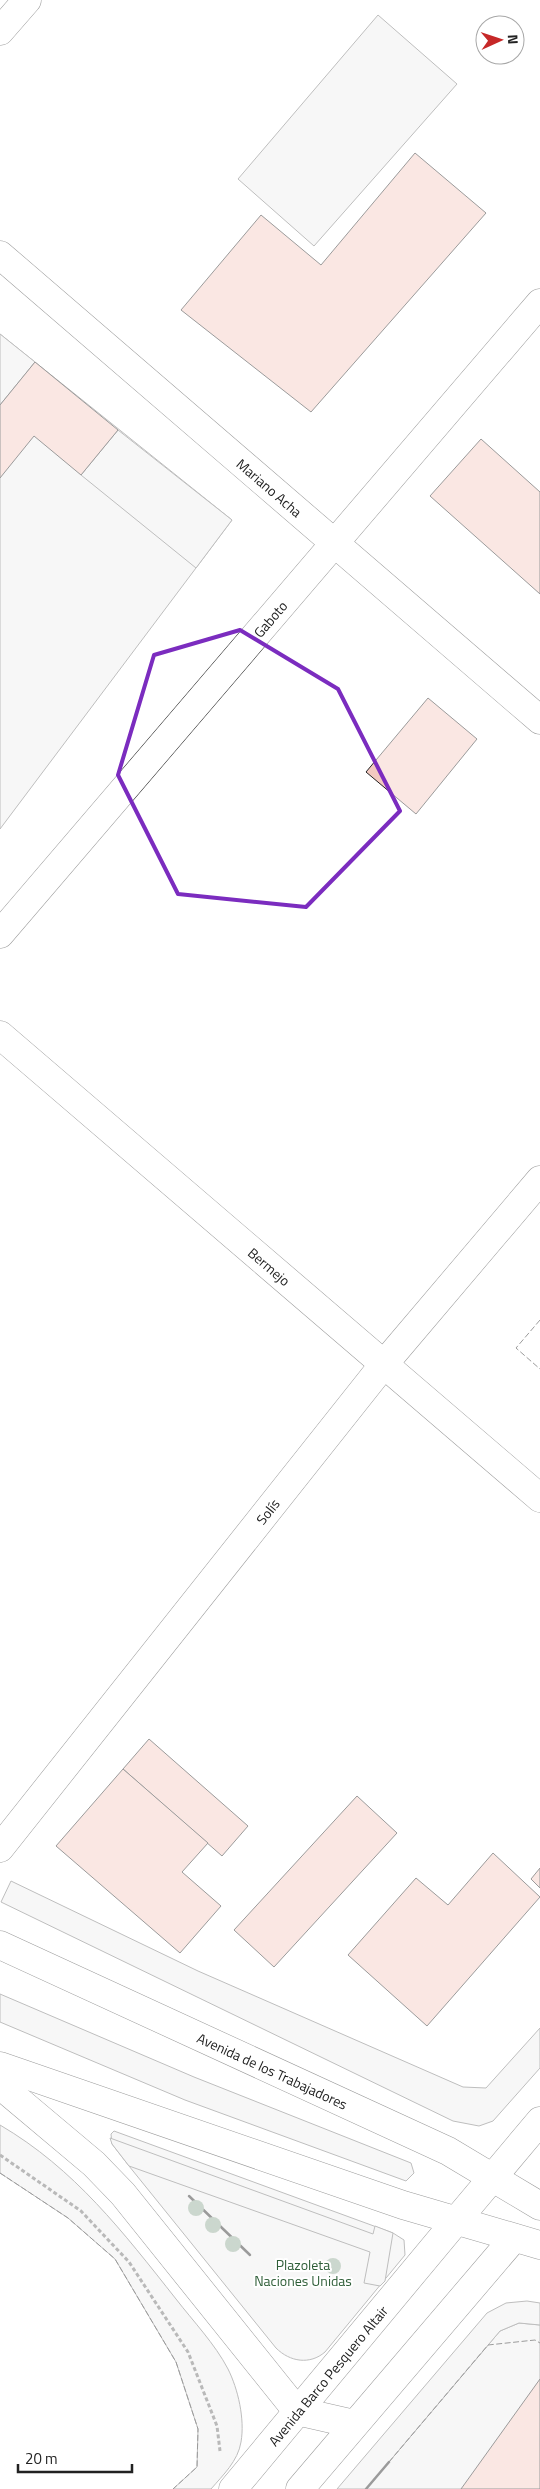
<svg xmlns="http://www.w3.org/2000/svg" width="540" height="2489" viewBox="0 0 540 2489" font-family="'Titillium Web',sans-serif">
	<rect width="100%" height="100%" fill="#fff"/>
	<g fill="#eee" stroke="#6f6f6f">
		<polygon points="378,15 457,84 314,246 238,179"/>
		<polygon points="0,334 232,520 0,829"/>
		<polygon points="0,1994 194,2077 411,2163 414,2173 406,2181 185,2100 0,2022"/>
		<path d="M0 2125C75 2169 123 2232 176 2299 193 2321 215 2344 228 2369 238 2389 245 2419 241 2442 238 2461 223 2475 211 2489H173L197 2467 198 2429 176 2362 115 2259 68 2218 0 2173Z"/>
		<path d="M114 2131 393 2233 404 2240 405 2255 325 2352C310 2365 290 2362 276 2348L129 2166 112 2144 111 2134Z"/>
		<polygon points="519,2323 540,2325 540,2489 366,2489 500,2331"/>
	</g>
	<g fill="#ededed" stroke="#6f6f6f">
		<polygon points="0,334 35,362 0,405"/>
		<polygon points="118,430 232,520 196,568 81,475"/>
		<polygon points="11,1881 198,1971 463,2087 486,2088 540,2028 540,2068 493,2121 479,2126 453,2121 1,1902"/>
		<polygon points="110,2138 373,2234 375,2226 393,2233 385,2281 380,2286 364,2283 370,2252 129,2166 112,2144"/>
		<polygon points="527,2301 540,2303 540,2325 519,2323 500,2331 366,2489 337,2489 487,2313 506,2303"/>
	</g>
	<g fill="#f3c9c0" stroke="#222">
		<polygon points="415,153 486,213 311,412 181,310 261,215 321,265"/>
		<polygon points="35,362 118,430 81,475 34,436 0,478 0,405"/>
		<polygon points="481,439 540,492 540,594 430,496"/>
		<polygon points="428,698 477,739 416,814 366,772"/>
		<polygon points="149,1739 248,1826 222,1856 123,1769"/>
		<polygon points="123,1769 208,1843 182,1872 221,1906 180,1953 56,1846"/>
		<polygon points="357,1796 397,1833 274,1967 234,1930"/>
		<polygon points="493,1853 540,1897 427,2026 348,1955 416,1878 448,1905"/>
		<polygon points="540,1868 540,1888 531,1879"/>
		<polygon points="540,2379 540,2489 461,2489"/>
	</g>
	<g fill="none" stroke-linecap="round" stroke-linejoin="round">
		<defs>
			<g id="street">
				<polyline points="0,31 27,0"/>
				<path id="s1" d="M0 255 540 720"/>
				<path id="s2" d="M0 934 540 303"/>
				<path id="s3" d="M0 1035 540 1498"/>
				<path id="s4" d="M0 1848 384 1364 540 1180"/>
			</g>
			<g id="secondary">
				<path id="s5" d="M233 2489 456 2221"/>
				<polyline points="300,2489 514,2238"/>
			</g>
			<g id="primary">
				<path id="s6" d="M0 1945 448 2151 540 2206"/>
				<polyline points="0,2066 403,2205 540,2245"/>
				<polyline points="0,2085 94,2164 123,2194 297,2411 354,2424"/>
				<polyline points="456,2221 540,2121"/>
			</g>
		</defs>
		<use href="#street" stroke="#222" stroke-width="29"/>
		<use href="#secondary" stroke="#222" stroke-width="29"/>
		<use href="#primary" stroke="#222" stroke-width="29"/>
		<polyline stroke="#646464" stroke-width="3" stroke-dasharray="4 2.5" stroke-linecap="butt" points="0,2155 81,2211 129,2262 188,2352 217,2426 220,2451"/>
		<use href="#street" stroke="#fff" stroke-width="28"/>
		<use href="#secondary" stroke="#fff" stroke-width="28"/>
		<use href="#primary" stroke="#fff" stroke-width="28"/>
		<g stroke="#222" stroke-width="1" stroke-dasharray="6 2.5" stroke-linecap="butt">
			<polyline points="540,1320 516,1348 540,1369"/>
			<polyline points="0,2173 68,2218 115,2259 176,2362 198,2429 197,2467 173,2489"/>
			<polyline points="389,2462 488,2345 535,2340 540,2343"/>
		</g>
		<g stroke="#222" stroke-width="2.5">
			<polyline points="189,2196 250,2255"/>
			<polyline points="366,2489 389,2462"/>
		</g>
	</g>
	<g fill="#8da692">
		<circle cx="196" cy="2208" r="8"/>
		<circle cx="213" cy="2225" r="8"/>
		<circle cx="233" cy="2244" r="8"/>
		<circle cx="333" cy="2266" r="8"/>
	</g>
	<path d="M0 0H540V2489H0ZM240 630 338 689 400 811 306 907 178 894 118 775 154 655Z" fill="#fff" fill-opacity=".55" fill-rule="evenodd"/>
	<path fill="none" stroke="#7b2cbf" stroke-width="4" stroke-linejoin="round" d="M240 630 338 689 400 811 306 907 178 894 118 775 154 655Z"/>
	<g text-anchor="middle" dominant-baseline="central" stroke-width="4" stroke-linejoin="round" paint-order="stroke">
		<g font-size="14" fill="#222" stroke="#fff">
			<text stroke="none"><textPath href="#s1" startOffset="356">Mariano Acha</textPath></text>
			<text stroke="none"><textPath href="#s2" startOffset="415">Gaboto</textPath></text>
			<text stroke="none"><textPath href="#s3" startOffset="355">Bermejo</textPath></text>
			<text stroke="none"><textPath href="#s4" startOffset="430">Solís</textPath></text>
			<text stroke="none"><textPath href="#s6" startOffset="300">Avenida de los Trabajadores</textPath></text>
			<text stroke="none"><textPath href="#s5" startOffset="148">Avenida Barco Pesquero Altair</textPath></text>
		</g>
		<g font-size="14" fill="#2f5e38" stroke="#fff">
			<text x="303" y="2264">Plazoleta<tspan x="303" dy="16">Naciones Unidas</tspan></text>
		</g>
	</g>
	<g transform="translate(500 40) rotate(87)"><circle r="24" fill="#ffffff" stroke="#a7a7a7"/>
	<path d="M0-4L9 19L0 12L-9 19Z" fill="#c62828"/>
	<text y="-8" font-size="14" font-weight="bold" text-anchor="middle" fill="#222222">N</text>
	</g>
	<path d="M18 2464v8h114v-8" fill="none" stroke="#222222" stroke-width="2.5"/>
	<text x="25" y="2464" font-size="15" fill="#222222" stroke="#ffffff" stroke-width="4" paint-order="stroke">20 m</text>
</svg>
